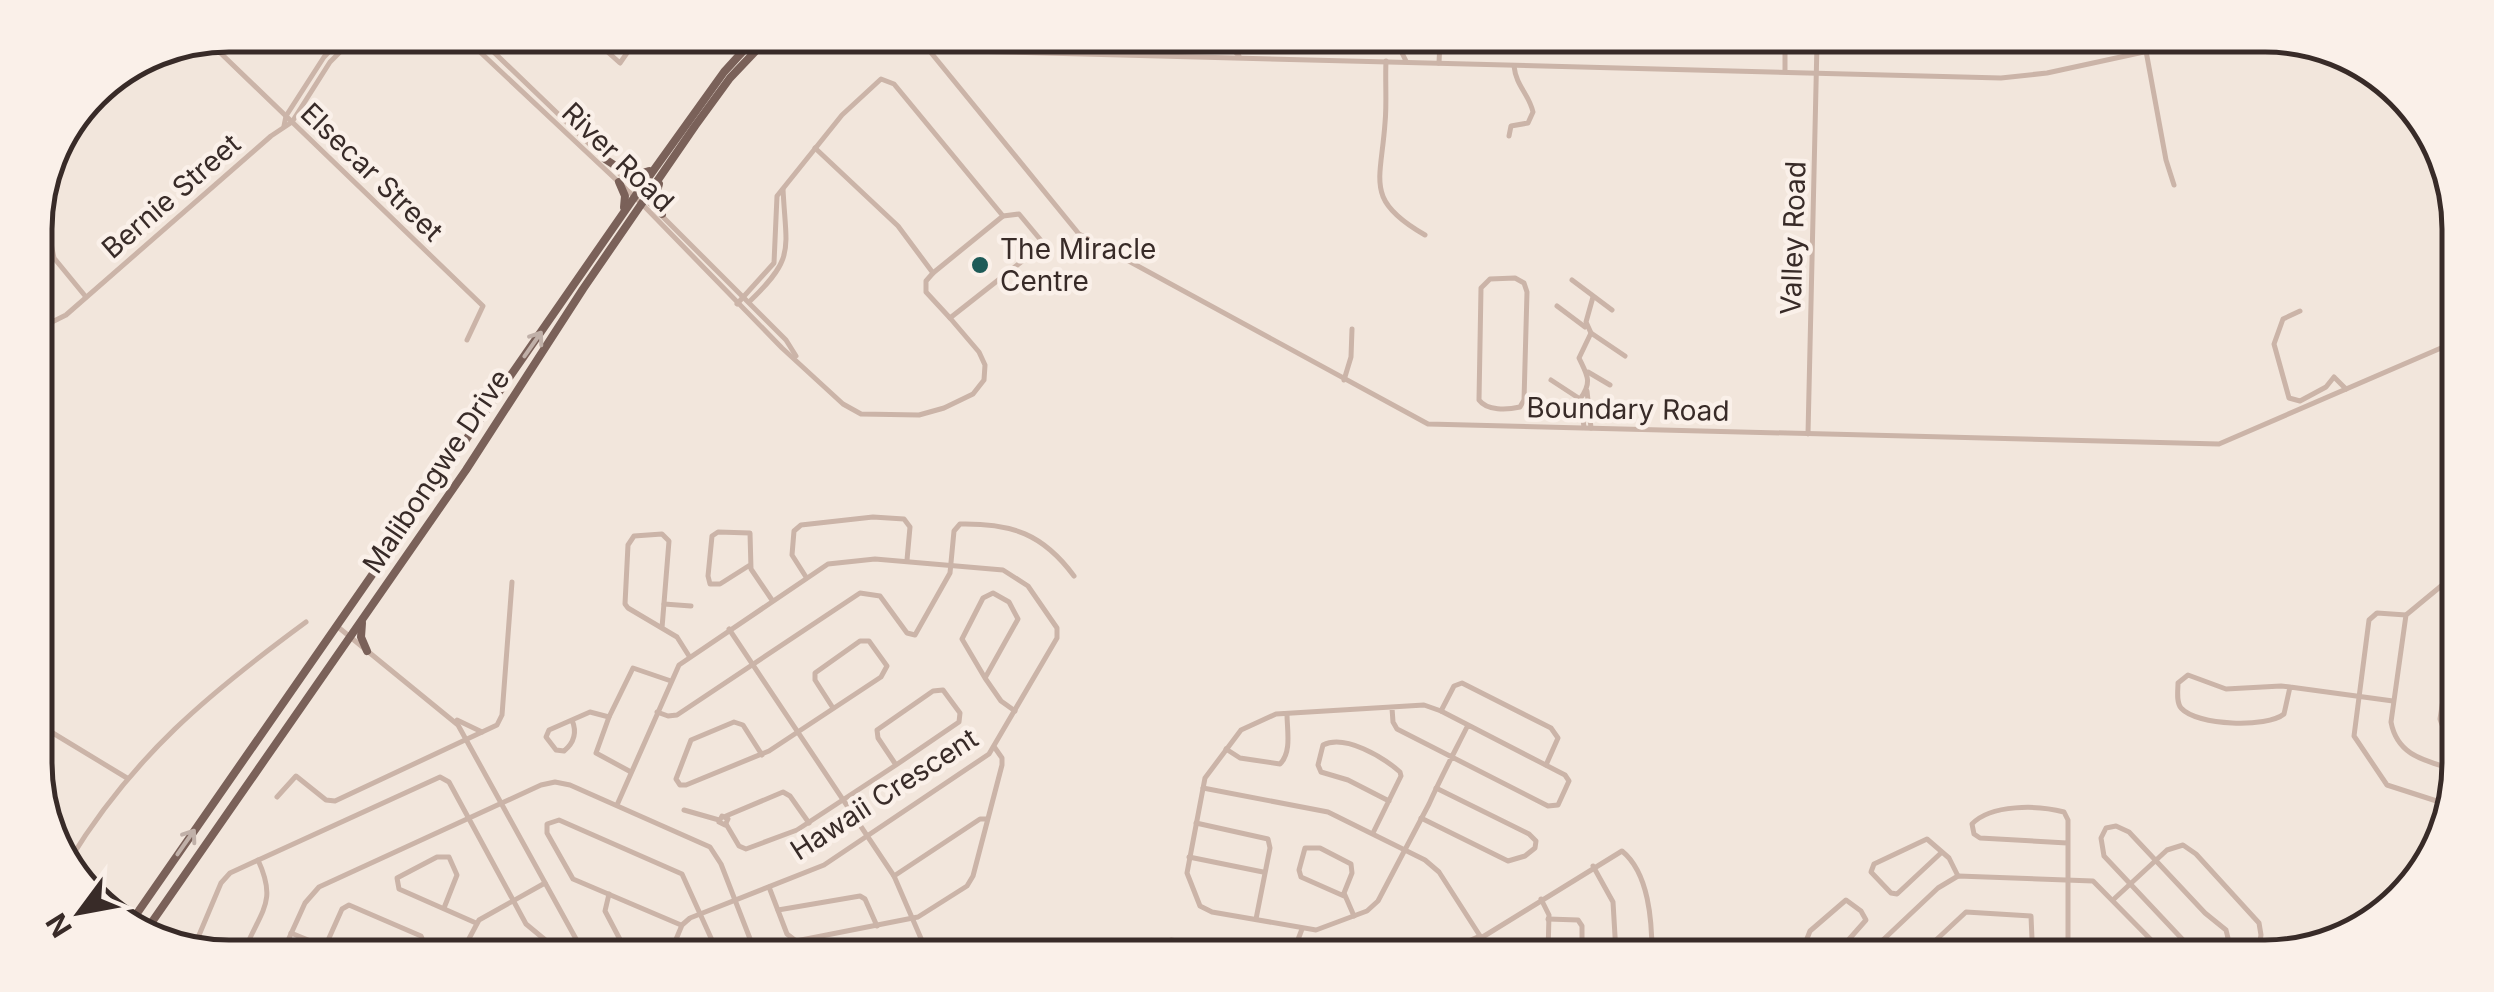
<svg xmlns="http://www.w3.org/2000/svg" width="2494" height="992" viewBox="0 0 2494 992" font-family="Inter,sans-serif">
	<rect width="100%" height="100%" fill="#f2e6dc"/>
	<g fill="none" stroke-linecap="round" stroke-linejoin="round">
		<g stroke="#cbb4a8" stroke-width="5">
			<polyline points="463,36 642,204 782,348 843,404 861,414 919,415 944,408 973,394 984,380 985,365 979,352 950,318"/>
			<polyline points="477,36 605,159"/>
			<polyline points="591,37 620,63 638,37"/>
			<polyline points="919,38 1079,234 1428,424 2219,444 2455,342"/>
			<polyline points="207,40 483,306 467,340"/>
			<polyline points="1225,40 1239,56"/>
			<polyline points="1386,41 1401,51 1406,61"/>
			<polyline points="1785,43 1785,70"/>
			<polyline points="929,50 2001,78 2047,73 2176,45"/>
			<polyline points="2146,51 2166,160 2174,185"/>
			<polyline points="1148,54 1165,40"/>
			<path d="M1386 61C1385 82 1387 103 1385 123 1381 182 1364 200 1425 235"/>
			<polyline points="1439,63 1440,41"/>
			<polyline points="284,126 286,116 324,57 344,36"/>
			<path d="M1509 136 1511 126 1528 123 1533 112C1529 94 1516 86 1514 66"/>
			<polyline points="815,148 898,226 933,273 926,281 926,292 950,318 1044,244 1019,214 1003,216"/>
			<polyline points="616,170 786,340 796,356"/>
			<polyline points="41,195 54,258 86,297"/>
			<path d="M1515 278 1524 283 1527 292 1524 400 1520 407C1507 410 1487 411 1479 400L1481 288 1490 279Z"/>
			<polyline points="1572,280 1612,310"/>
			<path d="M749 302C796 257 786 251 783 189"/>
			<polyline points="737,304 774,263 777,196 842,115 881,79 894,84 1003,216 933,273"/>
			<polyline points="1557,306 1585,327"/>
			<polyline points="2300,311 2283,319 2274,344 2289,398 2300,401 2326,387 2334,377 2346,389"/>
			<polyline points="36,330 66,315 271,136 292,122 330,62 356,36"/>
			<polyline points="1591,333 1625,356"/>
			<polyline points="1588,372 1610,385"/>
			<polyline points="1344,380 1351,357 1352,329"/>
			<polyline points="1551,380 1580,399"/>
			<polyline points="1587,391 1591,428"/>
			<polyline points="1590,409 1604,418"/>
			<path d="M1584 427 1580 399C1593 382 1587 375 1579 358L1591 333 1586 322 1593 297"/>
			<polyline points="1808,434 1817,43"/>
			<polyline points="750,565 720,584 710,584 708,576 712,536 718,532 750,533 751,569 772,600"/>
			<polyline points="806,577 792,555 794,531 801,525 873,517 904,519 910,527 907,560"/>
			<polyline points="664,604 691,606"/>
			<polyline points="2406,615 2377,613 2369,620 2354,736 2387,785 2449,805"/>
			<polyline points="338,627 458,725 581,948"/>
			<polyline points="662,628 669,541 662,534 634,536 628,545 625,604 628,608 677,637 689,656"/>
			<polyline points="729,629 894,876 926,950"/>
			<polyline points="985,678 962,639 983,598 993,593 1009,602 1018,619 985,678 1001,701 1015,711"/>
			<path d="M2290 687 2284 714C2267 728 2197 726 2181 708 2176 702 2178 690 2178 683L2188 675 2226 689 2281 686 2290 687 2393 701"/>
			<path d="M1392 708 1393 722 1397 729 1548 806 1558 805 1569 781 1565 775 1441 711 1424 705 1276 714 1241 730 1205 778 1187 873 1200 906 1212 912 1316 930 1367 911 1378 901 1429 804C1441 777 1455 751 1468 725"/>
			<polyline points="1441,711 1454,686 1462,683 1551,728 1558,738 1546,765"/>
			<path d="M657 712 668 716 677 715 860 593 880 596 907 633 915 635 950 573 954 531 960 524C1012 523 1043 534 1074 576"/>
			<polyline points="457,720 482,732"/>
			<path d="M572 720C577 732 575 742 564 751L556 750 546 737 549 730 590 712 609 717"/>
			<polyline points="38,724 127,778"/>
			<polyline points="2450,730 2443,727 2440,719 2451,649"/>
			<path d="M1226 749 1240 758 1280 764C1292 752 1287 730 1287 714"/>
			<polyline points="762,755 743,725 734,722 691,740 676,779 680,785 686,785 769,751 881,677 887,666 869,641 860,641 815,673 815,680 833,708"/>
			<path d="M2449 768C2422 760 2397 754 2391 722L2406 615 2452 577"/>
			<polyline points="631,772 596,753 609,717 633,668 671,681"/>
			<polyline points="1203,788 1328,812 1425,860 1439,872 1491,953"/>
			<polyline points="39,789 44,797 42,807"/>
			<polyline points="277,797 296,776 326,800 335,801 497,725 502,715 512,582"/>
			<polyline points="617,805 679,665 828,564 875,559 1003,570 1028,586 1057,628 1057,638 989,754 824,865 690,918 682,925 672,949"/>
			<polyline points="684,810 719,820"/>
			<polygon points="722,816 728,819 725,825 719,822"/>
			<polyline points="726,816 783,792 790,796 809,823"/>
			<polyline points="1421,818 1508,861 1525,856 1535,848 1536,841 1529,834 1436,788"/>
			<polyline points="1196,823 1268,839 1270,848 1256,919"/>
			<polyline points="726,824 739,846 746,849 797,830 896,765 878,738 877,730 933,691 943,690 960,713 959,722 896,765"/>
			<path d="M1373 833 1401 776 1400 772C1383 757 1345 734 1323 745L1318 765 1321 772 1348 780 1389 801"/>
			<path d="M2067 843 1980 838 1974 834 1972 824C1991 804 2038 805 2064 812L2068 820V945C2088 956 2116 943 2136 956"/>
			<polyline points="1942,852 1897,894 1891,893 1871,872 1874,864 1927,839 1949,858 1958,876"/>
			<polyline points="1189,857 1263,872"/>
			<path d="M69 861C133 756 208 694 306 622"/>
			<polyline points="1593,866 1613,902 1616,953"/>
			<polyline points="894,876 980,819 987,819"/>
			<polyline points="769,887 787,934 796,941 918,917 967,886 973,876 1002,765 1002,758 995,748"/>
			<polyline points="609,894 605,911 625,949"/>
			<polyline points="1344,896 1301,877 1299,870 1305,848 1320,848 1351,864 1352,873 1344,893 1354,916"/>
			<polyline points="1541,899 1549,915 1548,953"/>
			<polyline points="2114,899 2167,850 2183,845 2196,854 2259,923 2261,935 2257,957"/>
			<polyline points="444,908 457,875 449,857 437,857 397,878 399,889 476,923"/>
			<polyline points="778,910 860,896 865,899 877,926"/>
			<polyline points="1548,919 1578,920 1582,926 1582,953"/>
			<polyline points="681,925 573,879 547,833 547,824 559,820 682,874 716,949"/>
			<polyline points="291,933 325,947 342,909 349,905 421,936 426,948"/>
			<path d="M1481 938 1622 851C1649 873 1652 921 1652 954"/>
			<polyline points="194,947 221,883 230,873 440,777 449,782 526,924 555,948"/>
			<path d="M246 947C262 909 277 901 258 860"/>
			<polyline points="285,947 305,903 319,887 541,785 555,782 570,785 710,847 721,864 754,949"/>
			<polyline points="464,948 479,920 545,883"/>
			<polyline points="1161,951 1163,943 1171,940 1234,952"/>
			<polyline points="1288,952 1296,945 1302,929"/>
			<polyline points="1442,953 1480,936"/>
			<polyline points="1801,954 1810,931 1846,900 1861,911 1866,920 1836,954"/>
			<polyline points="1867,955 1938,888 1958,876 2093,881 2167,956"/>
			<polyline points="1920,955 1966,912 2031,916 2032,939 2028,946 1986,946 1971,955"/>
			<polyline points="2204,956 2184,941 2104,856 2101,838 2106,828 2116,826 2129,832 2205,913 2226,930 2228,938 2217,956"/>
		</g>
		<g stroke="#7a6159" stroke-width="8">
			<polyline points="605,159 631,176 649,171"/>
			<polyline points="619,182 625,196 624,207"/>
			<polyline points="659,184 656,195 662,214"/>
			<polyline points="362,623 361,637 367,651"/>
			<polyline points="131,922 638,192 724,72 755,38"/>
			<polyline points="145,932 466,470 583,289 695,126 730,78 768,38"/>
		</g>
	</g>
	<defs><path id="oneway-shaft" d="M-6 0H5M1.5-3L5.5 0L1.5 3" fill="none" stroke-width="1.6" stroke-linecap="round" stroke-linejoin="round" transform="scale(2.5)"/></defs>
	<g stroke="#c0b0a8">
		<use href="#oneway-shaft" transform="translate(533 344) rotate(-55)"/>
		<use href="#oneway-shaft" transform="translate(186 842) rotate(-55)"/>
	</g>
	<circle fill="#1d5a57" stroke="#faf0e9" stroke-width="4" cx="980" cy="265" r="10"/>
	<g text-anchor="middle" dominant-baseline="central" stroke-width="9" stroke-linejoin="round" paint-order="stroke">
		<g font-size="28" fill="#382b28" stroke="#faf0e9">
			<text transform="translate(618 157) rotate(44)">River Road</text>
			<text transform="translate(372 172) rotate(44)">Elsecar Street</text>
			<text transform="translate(171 196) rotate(-41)">Bernie Street</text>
			<text transform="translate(1793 238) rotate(-88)">Valley Road</text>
			<text transform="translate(1628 409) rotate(1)">Boundary Road</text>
			<text transform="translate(436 471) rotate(-56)">Malibongwe Drive</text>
			<text transform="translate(884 794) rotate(-33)">Hawaii Crescent</text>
		</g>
		<g font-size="28" fill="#382b28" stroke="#faf0e9" text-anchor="start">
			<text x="1000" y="249">The Miracle<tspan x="1000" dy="32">Centre</tspan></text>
		</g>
	</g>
	<path d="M0 0H2494V992H0ZM229 52H2265A177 177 0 0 1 2442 229V763A177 177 0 0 1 2265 940H229A177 177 0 0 1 52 763V229A177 177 0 0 1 229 52Z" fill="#faf0e9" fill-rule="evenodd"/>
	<path fill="none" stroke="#382b28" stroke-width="5" d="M229 52H2265A177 177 0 0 1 2442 229V763A177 177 0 0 1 2265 940H229A177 177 0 0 1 52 763V229A177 177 0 0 1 229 52Z"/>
	<g transform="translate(80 912) rotate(238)" stroke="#faf0e9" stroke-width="8" paint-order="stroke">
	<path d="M0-8L18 38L0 25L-18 38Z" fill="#382b28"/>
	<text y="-15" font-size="28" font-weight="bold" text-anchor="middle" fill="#382b28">N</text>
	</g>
</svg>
